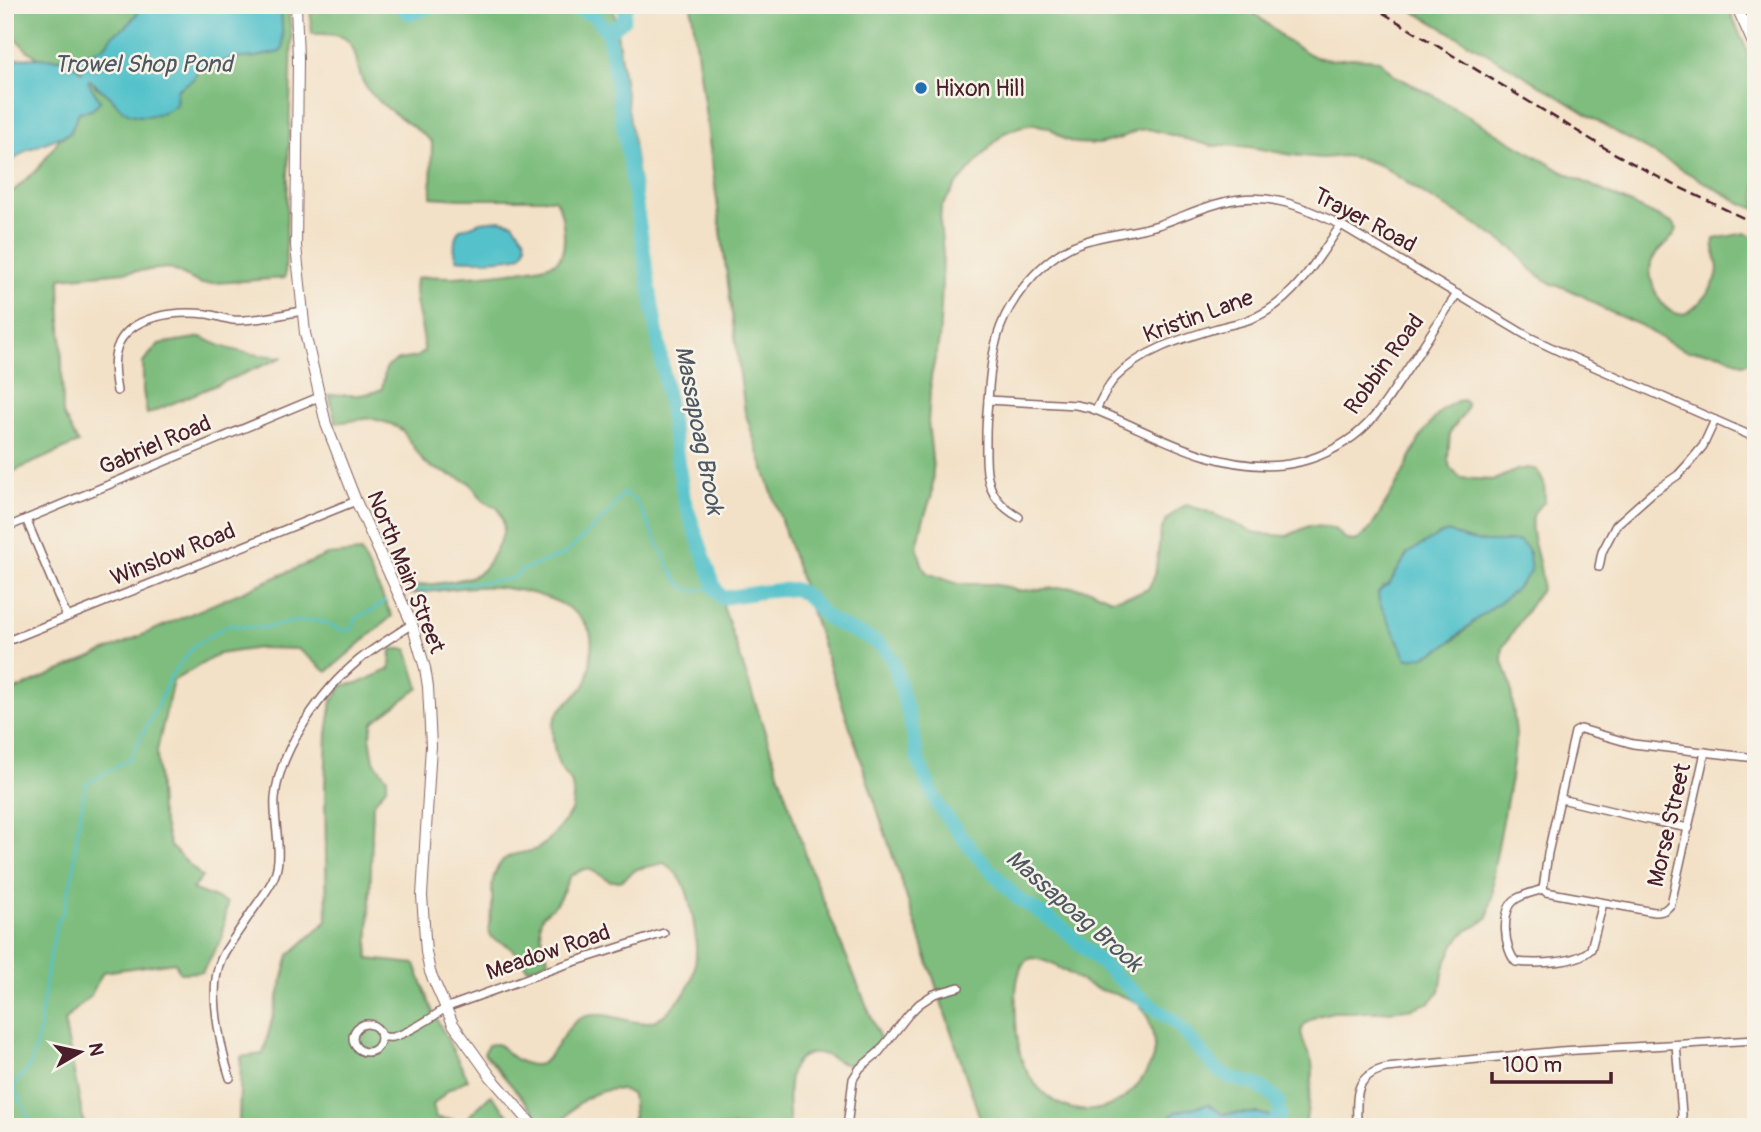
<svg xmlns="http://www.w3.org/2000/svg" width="1761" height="1132" viewBox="0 0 1761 1132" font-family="Pangolin,sans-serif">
	<rect width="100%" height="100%" fill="#f7f3e8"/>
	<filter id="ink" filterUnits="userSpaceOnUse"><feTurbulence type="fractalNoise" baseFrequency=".0143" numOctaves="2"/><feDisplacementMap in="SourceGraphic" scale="14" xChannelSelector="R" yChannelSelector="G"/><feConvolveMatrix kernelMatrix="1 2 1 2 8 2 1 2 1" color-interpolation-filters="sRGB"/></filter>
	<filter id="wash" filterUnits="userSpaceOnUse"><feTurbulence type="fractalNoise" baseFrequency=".00686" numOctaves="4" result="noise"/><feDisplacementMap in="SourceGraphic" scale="28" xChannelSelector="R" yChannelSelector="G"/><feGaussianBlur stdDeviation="1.57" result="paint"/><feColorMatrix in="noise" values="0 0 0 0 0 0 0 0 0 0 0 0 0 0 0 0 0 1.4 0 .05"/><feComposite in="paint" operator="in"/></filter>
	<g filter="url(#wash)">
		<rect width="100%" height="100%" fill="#f3e1c7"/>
		<g fill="#7ebd7e" stroke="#646e54" stroke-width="2" fill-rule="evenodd">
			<polygon points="5,5 144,5 127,26 113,35 104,47 88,54 75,56 74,57 84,70 81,72 59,59 38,58 27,50 10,33 5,21"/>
			<path d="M310 5H613L660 329 687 497 810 868 881 1041C872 1049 862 1061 850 1064 841 1066 834 1057 825 1055 780 1044 788 1101 790 1127H628L634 1116 632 1095C611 1078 568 1103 561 1127H547L484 1053 488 1045C492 1044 495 1043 499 1045 503 1047 506 1052 510 1055 518 1062 531 1067 540 1064 553 1059 565 1024 583 1017 609 1007 632 1030 656 1020 663 1017 671 1009 676 1003 680 999 684 995 686 991 699 972 697 939 693 918 688 893 686 878 664 863L637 869 624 879 620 881H610L591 870 584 869 570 876C565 886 562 897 554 906 549 911 541 914 540 923 539 935 545 950 549 961L528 969C522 961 516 951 507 945 501 942 493 941 490 934 486 927 492 916 492 908 493 896 490 883 496 871 506 848 524 857 540 847 548 843 567 819 571 811 574 802 574 788 570 780 567 775 563 772 560 767 555 757 550 732 554 721 559 703 581 697 587 680 590 672 590 663 591 654 592 646 593 636 588 628 574 601 533 592 505 588 474 584 440 591 410 594L407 587C426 584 460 583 477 574 486 570 492 557 496 549 506 531 506 526 498 508L490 505 483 500 469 482 433 468 424 462 402 430 391 424 370 418 336 423 329 395C349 394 363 398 382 389L385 371 387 367 398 360 417 357 424 351C425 326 412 305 416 279 429 275 440 277 454 277 472 276 545 271 557 261 564 254 564 244 564 235 563 222 562 209 554 199H461L431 197 432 142C411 122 376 106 363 82 356 69 358 46 344 38 336 33 322 34 312 34Z"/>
			<path d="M691 5H1245L1287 41 1315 57 1332 60 1352 58 1379 60 1395 76 1427 92 1563 172 1674 224 1677 229C1672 243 1655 249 1651 263 1647 281 1661 314 1681 314 1692 315 1710 291 1715 281 1723 265 1711 254 1714 239L1745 233 1756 237V329L1752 340 1753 356 1751 362 1742 364 1722 354 1710 352 1687 351 1673 345 1640 325 1606 310 1583 296 1566 288 1554 285 1542 278 1530 268 1515 250 1474 223 1428 197 1382 166 1362 159 1345 156 1322 158 1292 155 1250 147 1226 145 1212 146 1149 129 1138 130 1118 139 1099 144 1075 143 1064 139 1050 128 1034 124 1019 127 1004 133 990 147 956 185 941 208 940 223 943 253 941 307 939 340 931 377 928 422 933 467 932 494 923 521 917 547 923 567 927 573 958 584H991L1008 587 1017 591 1071 587 1091 590 1111 599 1137 594 1148 589 1155 575 1161 531 1166 520 1180 508 1187 505 1206 511 1258 534 1287 536 1309 526 1326 527 1334 529 1346 539 1352 541 1358 540 1371 528 1380 513 1401 477 1421 436 1430 424 1443 409 1457 401 1464 400 1467 405 1464 413 1450 432 1448 459 1450 468 1461 478 1475 479 1494 480 1517 470 1528 468 1537 470 1544 483 1545 502C1514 520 1547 561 1541 589L1503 647 1502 659 1510 682 1516 734 1511 778 1493 873V892L1488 917 1477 926 1466 931 1454 944 1444 968 1440 991 1430 1002 1414 1008 1399 1010 1377 1012H1333L1317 1016 1304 1025 1301 1032 1303 1040 1312 1063 1313 1073 1305 1127H1282L1278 1118 1257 1113 1222 1114 1168 1121 1169 1127H983L745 412ZM1450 532C1472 545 1494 542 1519 541L1479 617 1453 641 1389 585 1408 553ZM1033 958C1055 961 1074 979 1095 988 1111 995 1131 994 1143 1009 1150 1019 1155 1038 1154 1050 1153 1069 1131 1097 1114 1104 1076 1121 1043 1102 1025 1068 1015 1048 1012 988 1021 968 1023 962 1027 959 1033 958Z"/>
			<polygon points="1403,5 1727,5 1756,71 1756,209 1743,204 1614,131 1517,71"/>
			<polygon points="288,8 292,38 285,278 201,284 169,268 60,278 63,414 78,443 5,475 5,194 11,193 38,169 60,138 70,133 79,112 100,101 87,82 91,80 95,86 107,93 124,111 177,90 193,79 201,66 219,63 229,59 256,57 280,52 283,47 281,11"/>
			<path d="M202 337C228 352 254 355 283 357L147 414 143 391V362L159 344Z"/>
			<polygon points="361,552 392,616 327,672 298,649 259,648 219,654 173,681 157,751 160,810 170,846 202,877 192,889 227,903 222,938 202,972 180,973 175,962 103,972 91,995 64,1021 84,1124 87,1127 5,1127 5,691 13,691 327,555"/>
			<polygon points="391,649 407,649 419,688 373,722 370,737 374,761 387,778 387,786 373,804 368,959 415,964 432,1010 468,1079 448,1090 433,1105 436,1118 464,1121 491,1095 519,1127 235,1127 239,1122 241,1057 263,1054 289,955 327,921 325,790 327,734 332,701 344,685 359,683 390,669"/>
		</g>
		<g fill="#55c2cb" stroke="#50707b" stroke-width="2">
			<path d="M144 5H287L288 8 281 11 283 47 280 52 256 57 229 59 219 63 201 66 193 79 177 90 176 105C162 115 138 121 123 110 117 106 113 98 107 94 101 89 96 86 90 80L88 82 100 101 92 110 79 112 70 133 27 150 5 166V60L28 58 59 59 67 57 81 72 83 70 74 57 75 55 88 54 104 47 113 35 127 26Z"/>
			<path d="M500 220 513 223 525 239 526 245C525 249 524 253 521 255 515 260 466 261 457 259 453 250 454 236 460 229L466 228 480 222Z"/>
			<path d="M1450 532C1472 545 1494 542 1519 541L1528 549 1531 571C1516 592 1502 600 1482 615 1456 634 1443 657 1407 659L1379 602 1378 593 1385 586 1389 585 1408 553 1441 534Z"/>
			<polygon points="1208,1104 1222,1114 1257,1113 1278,1118 1282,1127 1169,1127 1167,1121 1175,1112"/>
		</g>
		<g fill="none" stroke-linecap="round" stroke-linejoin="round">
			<g stroke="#55c2cb" stroke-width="2.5">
				<polyline points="410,590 429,590 445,586 512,579 522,570 565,554 610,512 623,493 637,502 671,570 681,585 692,591 715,588"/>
				<polyline points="34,1127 13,1086 30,1066 40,1030 41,1015 48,966 58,920 64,911 74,869 77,831 86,784 130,758 156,709 170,677 194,646 228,625 262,628 300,621 320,621 344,631 353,629 355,621 358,617 373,610 385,601"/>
			</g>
			<g stroke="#55c2cb" stroke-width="14">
				<polyline points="399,5 410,14 435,5"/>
				<path d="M566 5 595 16 608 32 684 499 715 588 722 598C742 595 762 591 782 590 786 590 789 589 793 589 810 593 817 611 831 620 853 636 885 635 895 667L912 727 918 760 926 779 939 807 976 855 1017 898 1060 926 1136 994 1176 1023 1218 1071 1233 1079 1255 1084 1272 1095 1278 1101 1280 1115 1269 1127"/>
				<polyline points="608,32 624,20 625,8 628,5"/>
			</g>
		</g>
	</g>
	<g filter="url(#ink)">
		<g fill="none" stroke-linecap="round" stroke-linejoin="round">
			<defs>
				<g id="street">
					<path d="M117 391C115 378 112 362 117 348 128 315 176 311 206 314 215 315 224 319 233 320 252 322 283 314 302 311"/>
					<path d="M988 400 1076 405 1090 408C1128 422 1164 443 1203 455 1258 472 1307 471 1354 436 1374 421 1388 399 1401 379 1420 351 1438 322 1457 294"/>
					<path d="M1096 410C1101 400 1107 386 1115 378 1143 349 1184 338 1221 327 1237 323 1253 320 1267 311 1299 292 1320 255 1341 225"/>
					<path d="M1019 517C983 497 986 472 986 435 986 419 988 403 989 387 993 340 1001 311 1033 276 1047 261 1065 247 1086 241 1109 234 1135 232 1158 225 1180 218 1202 207 1224 202 1267 191 1302 206 1341 225L1529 337 1563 353 1756 438"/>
					<polyline points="26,519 67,617"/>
					<polyline points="5,528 319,397"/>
					<polyline points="1599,567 1602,552 1616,525 1652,493 1678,475 1689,463 1703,446 1715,420"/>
					<polyline points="5,642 356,501"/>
					<polyline points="1561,799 1653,821 1689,828"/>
					<polyline points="1543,889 1548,853 1575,732 1581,729 1633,744 1756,758"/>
					<path d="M1543 889 1546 892 1654 912C1663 912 1666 910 1671 904L1705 752"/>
					<path d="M1543 889C1535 892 1524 894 1516 899 1500 910 1504 950 1516 962 1537 964 1576 964 1591 949L1603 903"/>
					<circle cx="367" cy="1038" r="14"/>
					<path d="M381 1036C386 1037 387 1038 393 1037 406 1034 434 1017 445 1008L561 966 664 933"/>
					<polyline points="1676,1045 1682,1114 1681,1127"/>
					<path d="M230 1078C221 1050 211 1001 217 973 219 962 224 952 230 944 240 929 250 914 260 900 265 893 271 885 274 877 284 855 273 822 275 798 279 750 322 690 359 660 375 647 394 636 412 624"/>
					<polyline points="847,1127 853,1079 860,1068 879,1052 908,1015 919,1004 934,994 959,987"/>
					<path d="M1357 1127C1357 1098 1352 1076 1386 1068L1560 1051 1756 1040"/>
				</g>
				<g id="secondary">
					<polyline points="296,5 298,59 296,246 305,333 326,424 356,501 412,624 425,668 428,687 431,746 422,896 426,952 430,972 453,1024 491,1077 534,1127"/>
					<polyline points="1736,5 1756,50"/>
				</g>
			</defs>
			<use href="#street" stroke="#856362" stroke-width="10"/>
			<use href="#secondary" stroke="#856362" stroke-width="12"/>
			<use href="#street" stroke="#fff" stroke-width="7"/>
			<use href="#secondary" stroke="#fff" stroke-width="10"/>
			<polyline stroke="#4a1f2b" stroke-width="2.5" stroke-dasharray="10 5" stroke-linecap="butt" points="1370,5 1610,151 1660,178 1756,224"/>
		</g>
	</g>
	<circle fill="#1f6fb2" stroke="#f7f3e8" stroke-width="2.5" cx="921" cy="88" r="7"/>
	<g text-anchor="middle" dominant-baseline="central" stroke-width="5" stroke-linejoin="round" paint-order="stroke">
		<g font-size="23" fill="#4a1f2b" stroke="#f7f3e8" text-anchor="start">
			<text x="935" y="88">Hixon Hill</text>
		</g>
		<g font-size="23" fill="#4a1f2b" stroke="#f7f3e8">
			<text transform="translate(1365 220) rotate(28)">Trayer Road</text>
			<text transform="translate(1198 316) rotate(-20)">Kristin Lane</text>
			<text transform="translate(1384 364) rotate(-54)">Robbin Road</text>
			<text transform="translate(155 445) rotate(-23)">Gabriel Road</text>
			<text transform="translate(173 554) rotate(-22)">Winslow Road</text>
			<text transform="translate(406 572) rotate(68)">North Main Street</text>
			<text transform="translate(1669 825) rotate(-77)">Morse Street</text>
			<text transform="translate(548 952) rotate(-19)">Meadow Road</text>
		</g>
		<g font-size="24" font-style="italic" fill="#4e5863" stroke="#f7f3e8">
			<text x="143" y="64">Trowel Shop Pond</text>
			<text transform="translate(699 430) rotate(79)">Massapoag Brook</text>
			<text transform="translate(1074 911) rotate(41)">Massapoag Brook</text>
		</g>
	</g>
	<rect width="1761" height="1132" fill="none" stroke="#f7f3e8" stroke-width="28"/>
	<g transform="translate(80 1052) rotate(81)" stroke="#f7f3e8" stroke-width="5" paint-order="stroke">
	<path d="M0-5L12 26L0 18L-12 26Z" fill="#4a1f2b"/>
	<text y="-10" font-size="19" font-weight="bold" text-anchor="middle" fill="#4a1f2b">N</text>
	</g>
	<path d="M1492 1072v10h119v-10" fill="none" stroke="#4a1f2b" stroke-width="3.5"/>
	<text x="1502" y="1072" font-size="21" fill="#4a1f2b" stroke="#f7f3e8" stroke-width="5" paint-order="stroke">100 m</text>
</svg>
